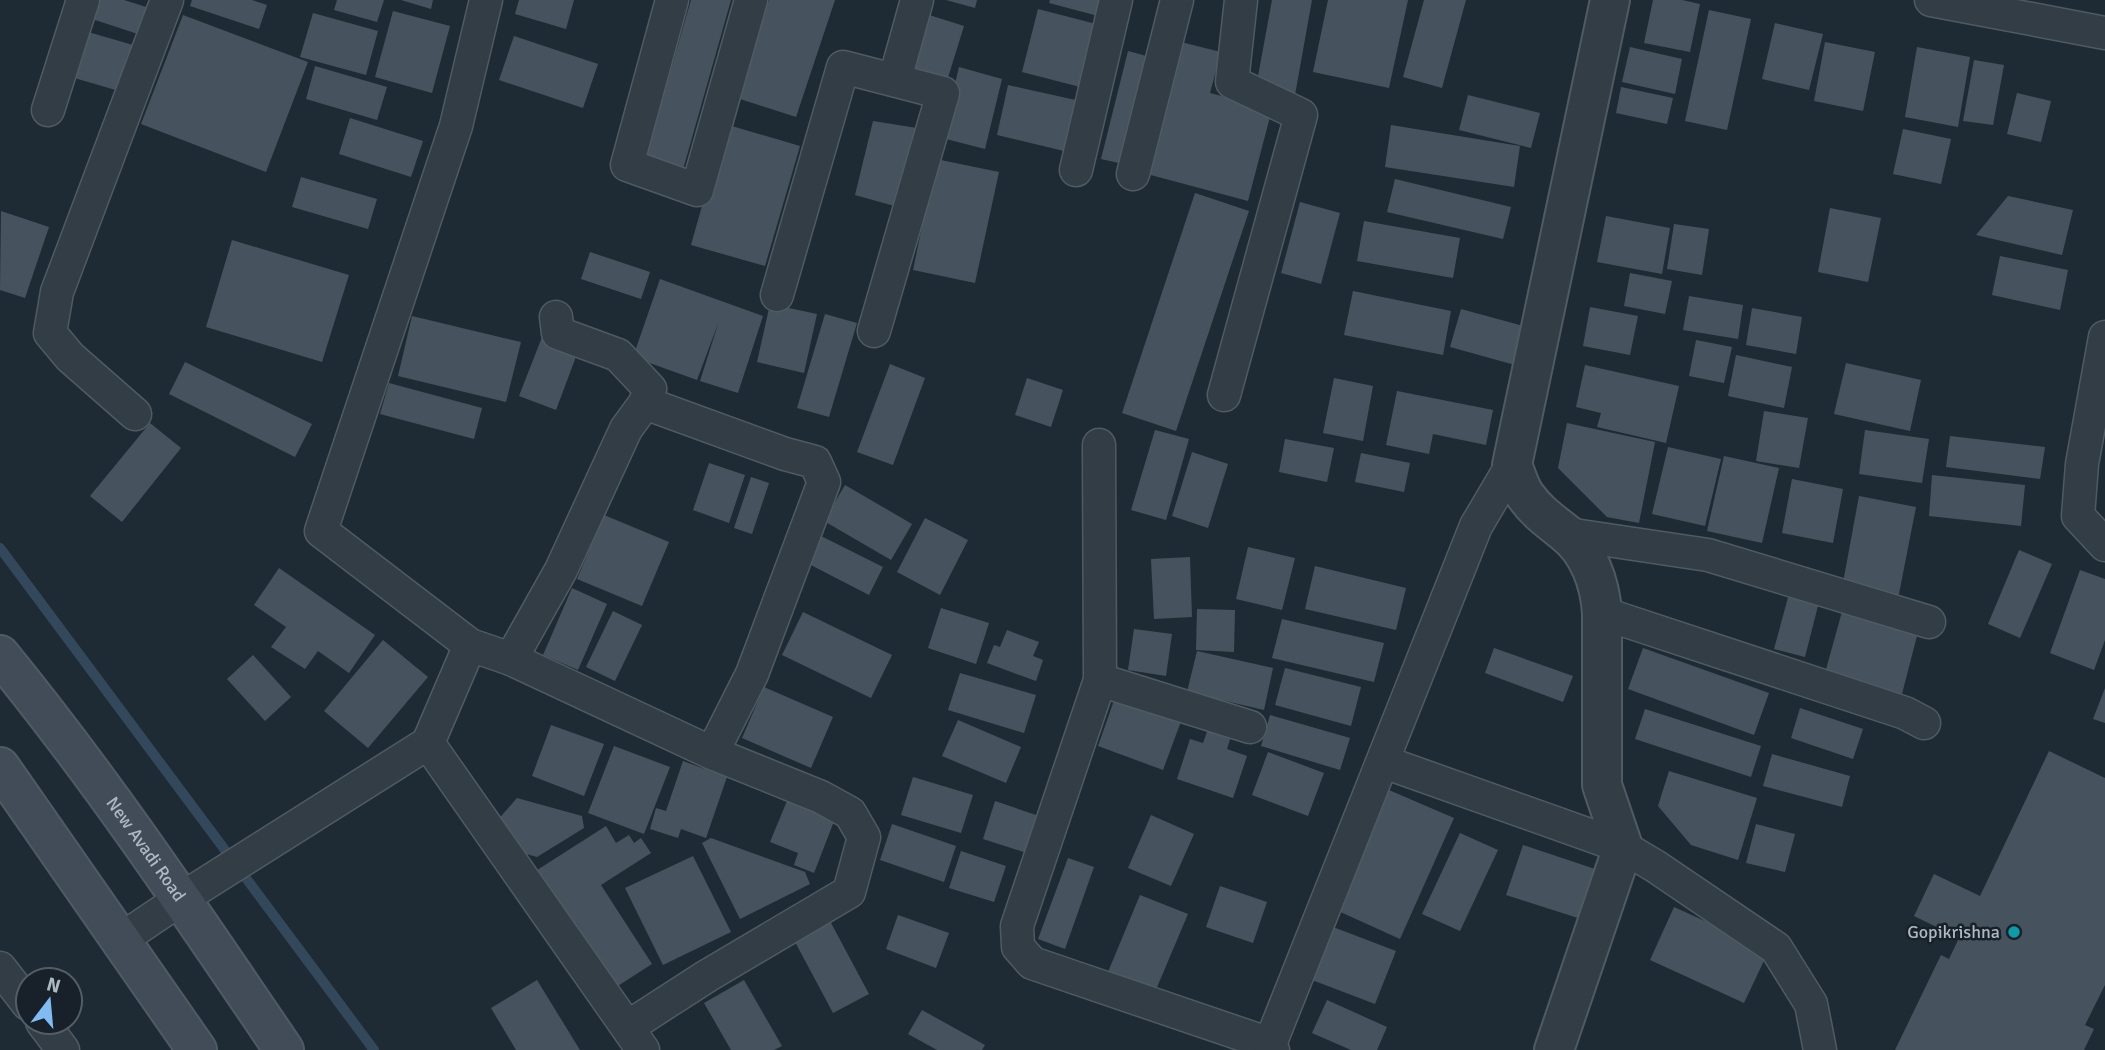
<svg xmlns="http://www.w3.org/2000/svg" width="2105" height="1050" viewBox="0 0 2105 1050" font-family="Signika,sans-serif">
	<rect width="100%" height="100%" fill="#1f2b34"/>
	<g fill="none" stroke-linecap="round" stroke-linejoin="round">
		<polyline stroke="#33495b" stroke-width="10" points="0,548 374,1050"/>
	</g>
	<g fill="#46535e">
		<polygon points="91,0 124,0 156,10 147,37 86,17"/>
		<polygon points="192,0 252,0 267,5 259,29 190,6"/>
		<polygon points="337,0 384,0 377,22 334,10"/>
		<polygon points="401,0 433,0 431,9"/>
		<polygon points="519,0 574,0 566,29 515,14"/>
		<polygon points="691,0 731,0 682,173 644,163"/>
		<polygon points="769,0 835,0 796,117 737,98"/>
		<polygon points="946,0 977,0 975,8"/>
		<polygon points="1050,0 1107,0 1102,17 1049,3"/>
		<polygon points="1272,0 1312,0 1295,95 1256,87"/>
		<polygon points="1328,0 1408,0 1389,88 1313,72"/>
		<polygon points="1424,0 1466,0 1442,88 1403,77"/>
		<polygon points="1653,0 1682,0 1700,4 1690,52 1644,43"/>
		<polygon points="1038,9 1100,25 1084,88 1022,72"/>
		<polygon points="1709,10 1751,19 1727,130 1685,121"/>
		<polygon points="393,11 450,26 432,93 375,77"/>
		<polygon points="313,13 378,31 366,75 300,57"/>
		<polygon points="926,14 964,26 946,84 908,72"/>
		<polygon points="183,15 308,62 266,172 141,124"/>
		<polygon points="1775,23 1823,34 1809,90 1762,79"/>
		<polygon points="78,29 133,45 119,91 64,75"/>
		<polygon points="514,36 598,64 583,108 499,80"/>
		<polygon points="1181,42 1221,52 1210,93 1272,109 1248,201 1147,174"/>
		<polygon points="1825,42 1875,52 1863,111 1814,101"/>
		<polygon points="1630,47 1682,59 1675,94 1622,82"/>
		<polygon points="1917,47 1970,57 1958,127 1905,117"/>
		<polygon points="1128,51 1150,57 1123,164 1101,159"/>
		<polygon points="1974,60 2004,65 1993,125 1963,121"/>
		<polygon points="315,66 387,87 377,120 306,99"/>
		<polygon points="959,67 1002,79 985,149 942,138"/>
		<polygon points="1008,85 1080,101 1068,152 997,135"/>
		<polygon points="1621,87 1673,98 1667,124 1616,113"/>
		<polygon points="2017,93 2051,101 2041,142 2007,134"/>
		<polygon points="1468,95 1540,113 1531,148 1459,130"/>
		<polygon points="350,118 423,141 411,177 339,154"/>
		<polygon points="873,121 917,128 898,207 855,195"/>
		<polygon points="725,124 800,146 765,266 691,245"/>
		<polygon points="1391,125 1520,146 1514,187 1385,167"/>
		<polygon points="1903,129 1951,139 1941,184 1893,174"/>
		<polygon points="936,159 999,172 975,283 913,270"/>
		<polygon points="301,177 377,199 368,229 292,207"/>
		<polygon points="1395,179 1511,207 1503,239 1387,212"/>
		<polygon points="1195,193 1249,211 1176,431 1122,413"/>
		<polygon points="2008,196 2073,210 2062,255 1976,235"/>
		<polygon points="1300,202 1340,213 1321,284 1281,273"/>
		<polygon points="1830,208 1881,218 1868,282 1818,272"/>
		<polygon points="1,211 49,227 25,298 0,290"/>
		<polygon points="1606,216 1670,228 1662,274 1597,262"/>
		<polygon points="1364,221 1460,238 1453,278 1357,261"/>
		<polygon points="1674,224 1709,229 1702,275 1667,269"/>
		<polygon points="232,240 349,275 322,362 206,327"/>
		<polygon points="590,252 650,272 641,299 581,279"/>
		<polygon points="2000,256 2068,270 2060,310 1992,295"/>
		<polygon points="1630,273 1672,281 1665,314 1624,306"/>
		<polygon points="660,279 763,316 738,393 700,381 719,321 697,380 633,357"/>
		<polygon points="1353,291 1451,311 1443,355 1344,335"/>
		<polygon points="1689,296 1743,305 1738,339 1683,330"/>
		<polygon points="770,304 817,314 804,373 757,362"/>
		<polygon points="1590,307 1638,316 1630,355 1583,346"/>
		<polygon points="1752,308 1802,317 1796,354 1746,345"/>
		<polygon points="1461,309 1527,327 1515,365 1450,347"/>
		<polygon points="825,314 857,323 829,417 797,408"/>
		<polygon points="412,316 521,342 506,402 398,376"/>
		<polygon points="544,332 580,346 556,410 519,396"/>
		<polygon points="1696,340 1732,347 1724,383 1689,376"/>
		<polygon points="1736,355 1792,367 1784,408 1728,396"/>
		<polygon points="185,362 312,424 295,457 169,394"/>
		<polygon points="1846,363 1921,380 1910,431 1834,414"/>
		<polygon points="890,364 925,378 893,465 857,452"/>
		<polygon points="1585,365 1679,386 1666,443 1597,427 1601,413 1576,407"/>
		<polygon points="1027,378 1063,390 1051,427 1015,415"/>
		<polygon points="1334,378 1373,386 1363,441 1323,433"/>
		<polygon points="389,383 482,408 474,439 380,414"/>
		<polygon points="1397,391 1493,410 1486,445 1433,434 1429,454 1386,445"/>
		<polygon points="1764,411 1808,418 1799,468 1756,461"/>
		<polygon points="150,423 181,448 122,522 90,496"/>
		<polygon points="1567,423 1655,442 1639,523 1607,517 1558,468"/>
		<polygon points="1155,430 1189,439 1166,520 1131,510"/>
		<polygon points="1865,430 1929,439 1922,483 1859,474"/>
		<polygon points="1950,436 2045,447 2040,479 1946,467"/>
		<polygon points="1285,439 1334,448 1327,482 1279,472"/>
		<polygon points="1668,447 1721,459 1705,526 1652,514"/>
		<polygon points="1192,452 1228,464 1208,528 1172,516"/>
		<polygon points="1361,453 1410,463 1404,492 1355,482"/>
		<polygon points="1724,456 1779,468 1762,543 1707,531"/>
		<polygon points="709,463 745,475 729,523 693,510"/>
		<polygon points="1932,475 2025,485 2021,526 1929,516"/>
		<polygon points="751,477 769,483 752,534 734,528"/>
		<polygon points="1792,479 1843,489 1833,543 1782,533"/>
		<polygon points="845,485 912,524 891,560 824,521"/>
		<polygon points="1859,496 1916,507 1898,599 1842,588"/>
		<polygon points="604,515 669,542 642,606 577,579"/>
		<polygon points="925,518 968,540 940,595 897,572"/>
		<polygon points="819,535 883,567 869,595 805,562"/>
		<polygon points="1248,547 1295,558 1282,610 1236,599"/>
		<polygon points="2019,550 2052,564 2020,638 1988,624"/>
		<polygon points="1190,557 1192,617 1154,619 1151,559"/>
		<polygon points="1315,566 1406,588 1396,630 1305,609"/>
		<polygon points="279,568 375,635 349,673 318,651 305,669 271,647 286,627 254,605"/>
		<polygon points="2080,570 2105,579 2105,640 2094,670 2050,653"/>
		<polygon points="572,588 607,604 578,670 543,655"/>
		<polygon points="1790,590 1820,598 1805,657 1774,649"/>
		<polygon points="941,608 989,623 976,664 928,648"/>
		<polygon points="1843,608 1919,628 1902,694 1825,673"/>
		<polygon points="1197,609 1235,610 1234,652 1196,650"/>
		<polygon points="613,611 642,625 615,681 586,667"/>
		<polygon points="803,612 892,655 871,698 782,655"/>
		<polygon points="1282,619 1384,643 1374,682 1272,658"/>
		<polygon points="1134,629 1172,634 1166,676 1128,670"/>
		<polygon points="1007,630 1039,642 1033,656 1043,660 1036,681 987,663 994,645 1000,647"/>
		<polygon points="383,640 428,677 368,748 324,711"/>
		<polygon points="1494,648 1573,676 1563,702 1485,673"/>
		<polygon points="1643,648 1769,693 1754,735 1628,689"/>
		<polygon points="1197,651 1273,668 1264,710 1187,692"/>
		<polygon points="253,655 291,697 265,721 227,679"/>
		<polygon points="1285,668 1361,687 1351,726 1275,705"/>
		<polygon points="960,673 1036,695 1024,733 948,710"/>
		<polygon points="764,687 833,717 811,768 742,738"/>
		<polygon points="2105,688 2105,723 2093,719"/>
		<polygon points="1117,692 1183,716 1163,770 1098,746"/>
		<polygon points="1800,708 1863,729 1853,759 1791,738"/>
		<polygon points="1645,709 1761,746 1751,777 1635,739"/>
		<polygon points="1270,715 1350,738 1340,770 1261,746"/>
		<polygon points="958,720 1021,747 1006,783 942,756"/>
		<polygon points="551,725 604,744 584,796 532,776"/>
		<polygon points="1208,729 1231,736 1227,749 1247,756 1233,798 1177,779 1190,739 1203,743"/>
		<polygon points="614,746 670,767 644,834 588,813"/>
		<polygon points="2049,751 2105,778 2105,985 2085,1025 2094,1029 2084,1050 1895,1050 1941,955 1949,959 1959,938 1914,916 1934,874 1980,896"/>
		<polygon points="1268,752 1324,773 1308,816 1252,795"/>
		<polygon points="1772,754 1850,776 1842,807 1763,786"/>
		<polygon points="683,761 727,777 706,838 681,829 678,838 650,829 656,808 666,811"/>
		<polygon points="1669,771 1757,798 1738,860 1691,845 1658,806"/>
		<polygon points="913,777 973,795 961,833 901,815"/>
		<polygon points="1389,790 1454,818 1400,939 1336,910"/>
		<polygon points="789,796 836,816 814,873 794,865 798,853 770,842"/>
		<polygon points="517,798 582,816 584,828 537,857 516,851 495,823"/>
		<polygon points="995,801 1042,817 1030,854 983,839"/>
		<polygon points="1151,815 1194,834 1171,886 1128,868"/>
		<polygon points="892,824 956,846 944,882 880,860"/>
		<polygon points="1756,824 1795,834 1785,872 1746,863"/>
		<polygon points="606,826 616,843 629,835 634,843 641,838 651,853 601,885 652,964 610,991 534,872"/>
		<polygon points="1460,833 1498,850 1460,931 1422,914"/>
		<polygon points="711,838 805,872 810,884 740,919 702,843"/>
		<polygon points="1523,845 1598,870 1581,919 1506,895"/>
		<polygon points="961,851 1006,866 994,902 949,888"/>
		<polygon points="693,856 731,932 663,965 625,888"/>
		<polygon points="1068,858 1094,867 1065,949 1038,939"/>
		<polygon points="1220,886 1267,902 1253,943 1206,927"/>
		<polygon points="1140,895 1188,914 1155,992 1108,972"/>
		<polygon points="1674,907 1769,950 1744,1003 1650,960"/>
		<polygon points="898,915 949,933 936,968 886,949"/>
		<polygon points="830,921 869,994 833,1013 794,940"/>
		<polygon points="1333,927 1396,951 1375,1004 1312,980"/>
		<polygon points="537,980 580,1050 516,1050 491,1008"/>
		<polygon points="744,980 782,1046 774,1050 731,1050 704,1003"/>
		<polygon points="1327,1000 1387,1027 1377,1050 1351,1050 1312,1033"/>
		<polygon points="922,1010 985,1045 982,1050 937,1050 908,1034"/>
	</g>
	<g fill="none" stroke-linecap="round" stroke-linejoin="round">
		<defs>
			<g id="minor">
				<polyline points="486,0 456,126 321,531 470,645 511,659 712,753 821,797 850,813 864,837 849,892 707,976 628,1027"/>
				<polyline points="672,0 627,165 697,190 751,0"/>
				<polyline points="1931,0 2105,33"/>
				<polyline points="895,79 917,0"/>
				<polyline points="48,110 83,0"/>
				<polyline points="1076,170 1116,0"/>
				<polyline points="1133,174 1177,0"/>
				<polyline points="777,295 843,67 943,93 874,331"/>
				<polyline points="2105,337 2082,464 2078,516 2105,545"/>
				<polyline points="1224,395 1301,115 1232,82 1241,0"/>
				<polyline points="645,403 785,454 815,462 824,482 752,674 712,753"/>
				<polyline points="135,414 70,357 50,333 57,292 167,0"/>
				<polyline points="1099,445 1100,680 1017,926 1018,947 1032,963 1270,1044"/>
				<polyline points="1567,534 1708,555 1929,622"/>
				<polyline points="1602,613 1905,713 1924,723"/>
				<polyline points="511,659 561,570 626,429 645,403 650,389 618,355 558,333 556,317"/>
				<polyline points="1100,680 1250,727"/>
				<polyline points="428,743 643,1050"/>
				<polyline points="1384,762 1623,847 1655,866 1776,948 1811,1004 1820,1050"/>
				<polyline points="120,940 181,899 428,743 470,645"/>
				<polyline points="0,968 28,1004"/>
				<polyline points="42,1022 63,1050"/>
				<polyline points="1273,1050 1270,1044 1476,526 1512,465"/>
			</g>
			<path id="tertiary" d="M1554 1050 1623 847 1602 785V613C1600 583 1589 551 1564 532 1549 520 1536 511 1525 495 1519 486 1516 474 1512 465L1610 0"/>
			<g id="secondary">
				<path id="s1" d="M0 655C103 781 193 916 284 1050"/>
				<polyline points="0,767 197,1050"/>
			</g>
		</defs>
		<use href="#minor" stroke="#505a63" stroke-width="35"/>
		<use href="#tertiary" stroke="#505a63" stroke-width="42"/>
		<use href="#secondary" stroke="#505a63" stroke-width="42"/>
		<use href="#minor" stroke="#333d45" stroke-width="32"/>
		<use href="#tertiary" stroke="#333d45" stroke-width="38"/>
		<use href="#secondary" stroke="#414c58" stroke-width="38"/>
	</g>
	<circle fill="#0f9aa8" stroke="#182129" stroke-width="2.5" cx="2014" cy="932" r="7"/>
	<g text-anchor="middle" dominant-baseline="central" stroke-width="5" stroke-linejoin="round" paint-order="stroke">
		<g font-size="18" fill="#acb8c2" stroke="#182129">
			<text stroke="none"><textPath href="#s1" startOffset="243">New Avadi Road</textPath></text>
		</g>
		<g font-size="18" fill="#acb8c2" stroke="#182129" text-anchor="end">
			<text x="2000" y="932">Gopikrishna</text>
		</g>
	</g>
	<g transform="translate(49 1001) rotate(16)"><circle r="33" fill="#182129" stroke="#535d66" stroke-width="2"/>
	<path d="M0-5L12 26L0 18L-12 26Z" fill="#81bbf3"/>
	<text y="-10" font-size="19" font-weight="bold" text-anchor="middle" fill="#acb8c2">N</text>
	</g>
</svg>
